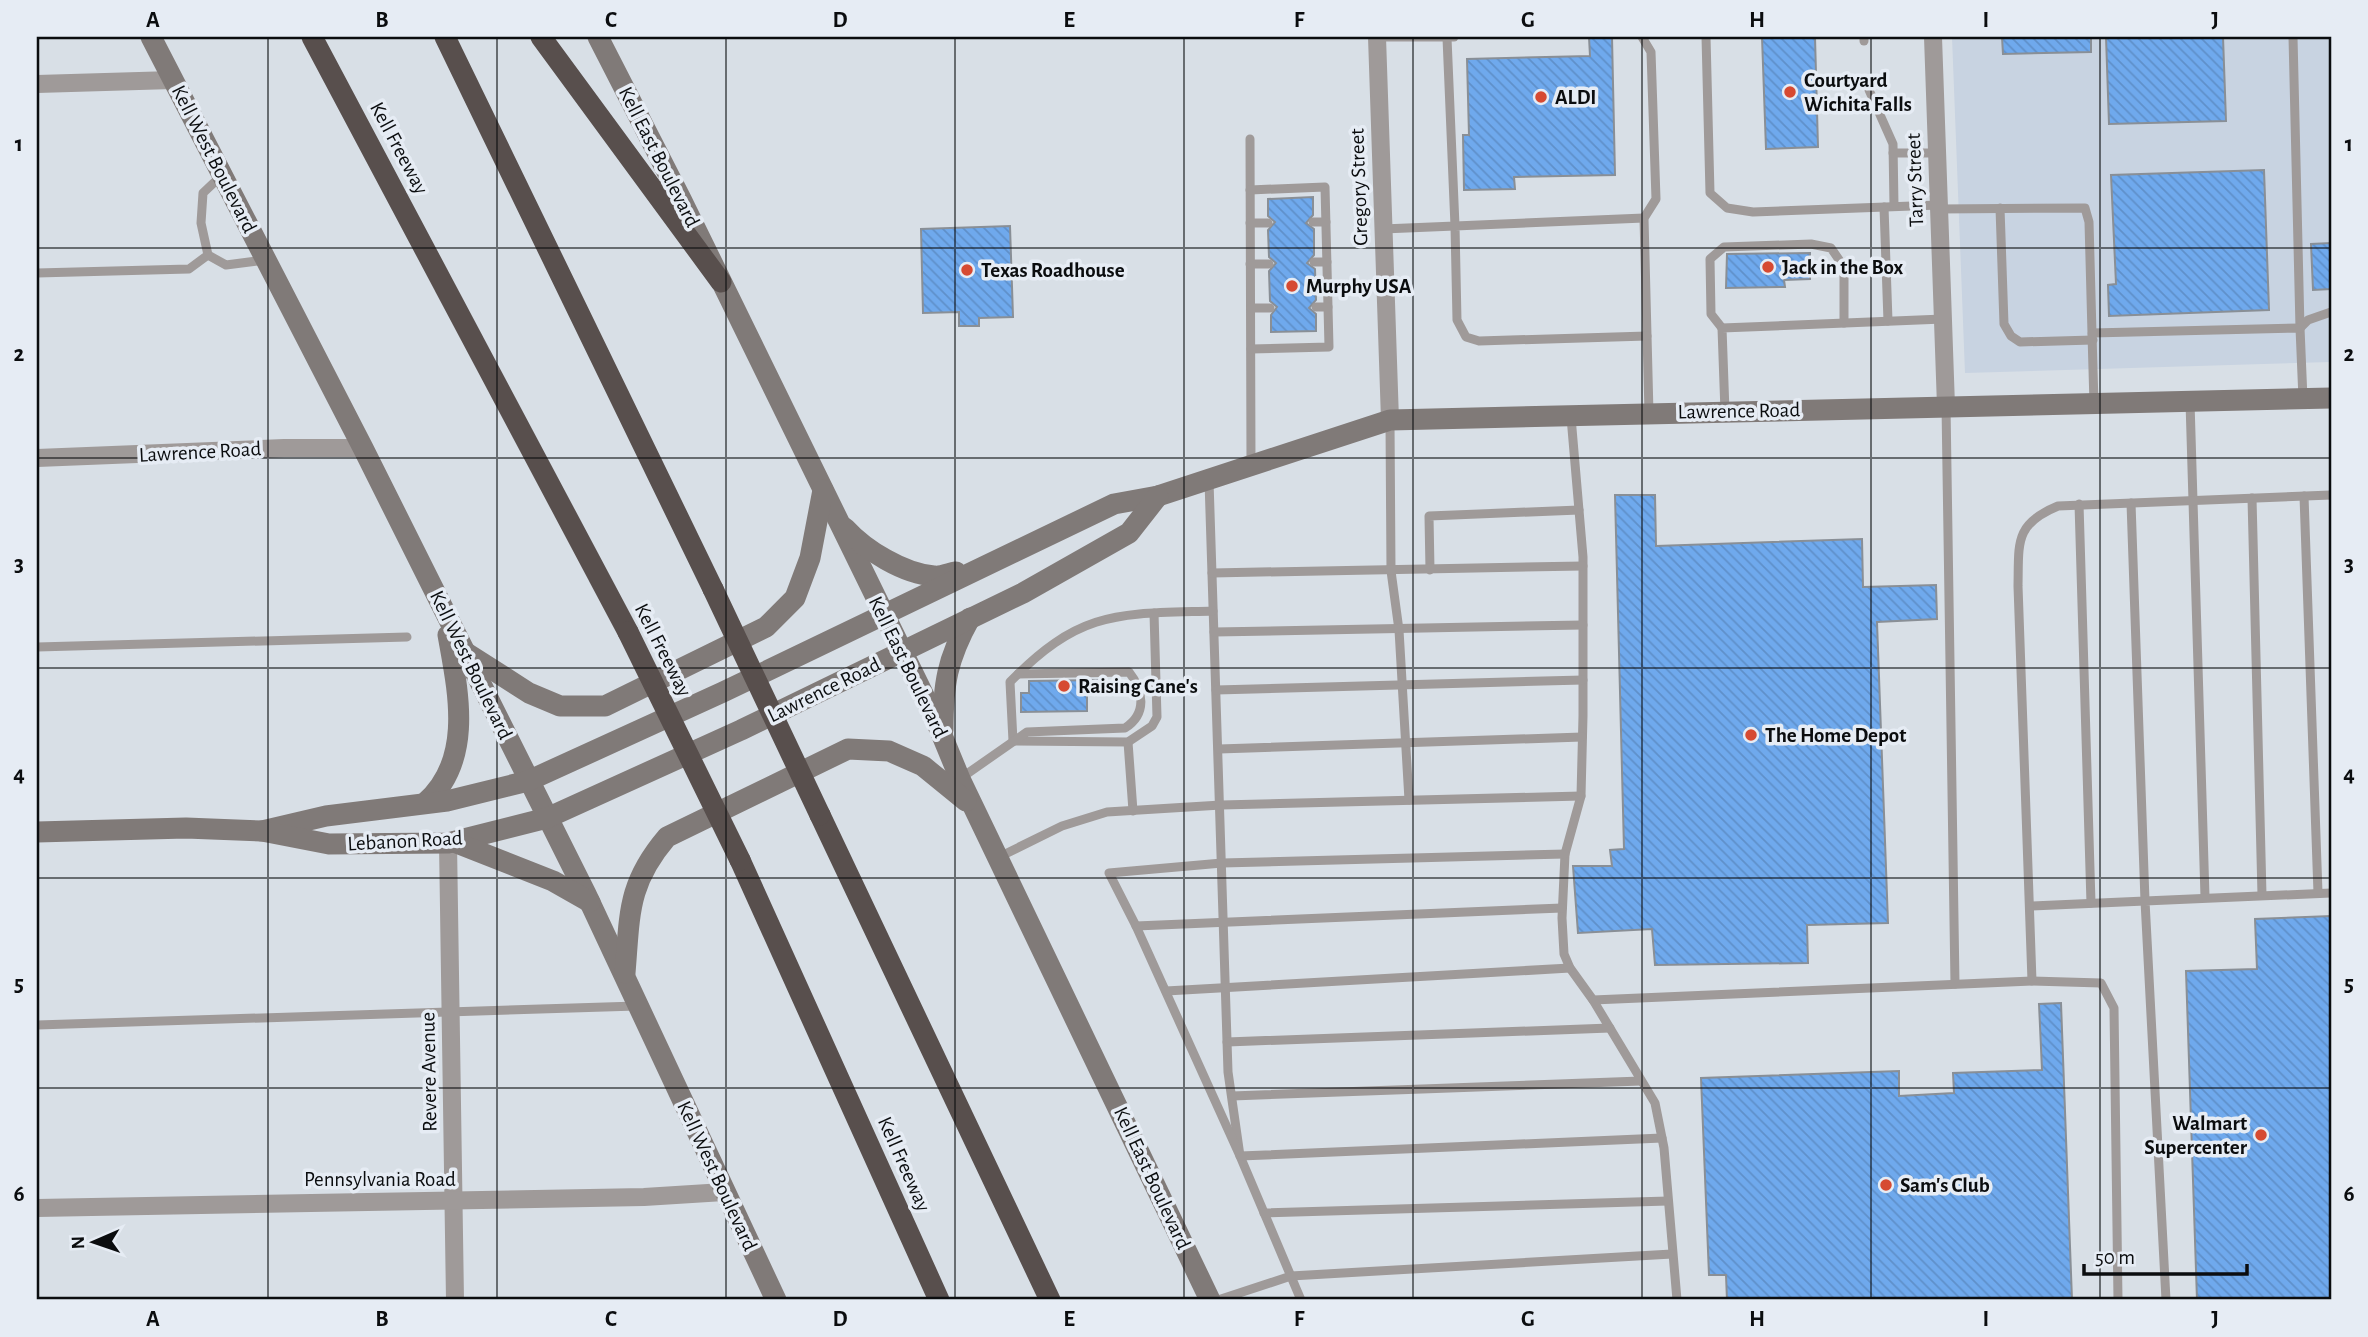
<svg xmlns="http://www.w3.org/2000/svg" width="2368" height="1337" viewBox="0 0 2368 1337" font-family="'Alegreya Sans',sans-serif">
	<defs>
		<pattern id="building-back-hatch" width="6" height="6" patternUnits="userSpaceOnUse" patternTransform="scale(1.75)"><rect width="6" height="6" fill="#6fa9ed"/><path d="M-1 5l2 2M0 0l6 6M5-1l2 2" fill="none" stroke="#5f90ca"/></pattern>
	</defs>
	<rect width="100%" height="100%" fill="#d8dfe6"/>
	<polygon fill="#c8d3e1" points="1952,37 2331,37 2331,362 1965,373"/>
	<g fill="url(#building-back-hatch)" stroke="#898f96" stroke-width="2">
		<polygon points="1589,37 1612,37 1615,175 1514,177 1515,189 1464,190 1463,135 1469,135 1467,59 1590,56"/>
		<polygon points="1762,37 1815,37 1818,147 1766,149"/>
		<polygon points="2002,37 2091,37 2091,52 2003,54"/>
		<polygon points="2106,37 2223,37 2226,121 2109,124"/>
		<polygon points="2264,170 2269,310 2109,316 2108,285 2116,284 2111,175"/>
		<polygon points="1313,197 1313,215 1306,223 1314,229 1314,255 1307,263 1315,269 1316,300 1309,308 1316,314 1316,331 1271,332 1271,315 1277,307 1270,301 1269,271 1276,263 1269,257 1268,230 1275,222 1268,216 1268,199"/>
		<polygon points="1010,226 1013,317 979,318 979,326 959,326 959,312 923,313 921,229"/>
		<polygon points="2331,243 2331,289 2313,290 2311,244"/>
		<polygon points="1810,253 1810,279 1784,280 1785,287 1726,288 1727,254"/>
		<polygon points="1615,495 1655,495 1656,546 1862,539 1863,587 1936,585 1937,619 1877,622 1888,923 1807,925 1808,963 1655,965 1652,929 1578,933 1573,866 1612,866 1610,850 1624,849"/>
		<polygon points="1099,680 1099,694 1087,694 1087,711 1021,712 1021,693 1029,693 1029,681"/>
		<polygon points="2331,916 2331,1300 2197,1300 2186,971 2257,969 2255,919"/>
		<polygon points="2061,1003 2072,1300 1727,1300 1726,1275 1709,1275 1701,1078 1899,1071 1899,1096 1954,1093 1953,1073 2042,1070 2039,1004"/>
	</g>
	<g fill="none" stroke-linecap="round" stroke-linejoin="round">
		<g stroke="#9f9a99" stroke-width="9">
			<polyline points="1377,37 1454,37"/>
			<polyline points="1642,37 1651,52 1656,199 1644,218 1649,413"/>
			<polyline points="1706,37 1710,193 1727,208 1753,212 1939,205"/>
			<polyline points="2293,37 2300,328"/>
			<polyline points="1864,41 1864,37"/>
			<polyline points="1869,90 1893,144 1894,206"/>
			<polyline points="1250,139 1251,464"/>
			<polyline points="1893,153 1937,153"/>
			<polyline points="221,176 203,193 201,223 208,255 226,265 265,260"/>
			<polyline points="1250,190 1325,187 1329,347 1251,349"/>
			<polyline points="1884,207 1888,321"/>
			<polyline points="2000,208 2004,324 2011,336 2020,342 2093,340"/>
			<polyline points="1939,209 2085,208 2089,222 2092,333 2300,328 2303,399"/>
			<polyline points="1644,218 1455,226 1457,320 1466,337 1479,341 1647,336"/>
			<polyline points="1313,222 1326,222"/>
			<polyline points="1250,223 1268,223"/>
			<polyline points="1383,229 1455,226 1447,38"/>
			<polyline points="1314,262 1327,262"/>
			<polyline points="1250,264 1269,264"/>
			<polyline points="37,273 189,269 208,255"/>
			<polyline points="1316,307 1328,307"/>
			<polyline points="1251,308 1270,308"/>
			<polyline points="1722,328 1711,314 1710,259 1724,247 1811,244 1831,248 1844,267 1844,323"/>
			<polyline points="2300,328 2308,320 2331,312"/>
			<polyline points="2092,334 2094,404"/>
			<polyline points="2190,402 2205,897"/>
			<polyline points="1946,406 1955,984"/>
			<polyline points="1725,412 1722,328 1943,319"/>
			<polyline points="1571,417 1583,557 1583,716 1581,796 1565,854 1562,918 1564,954 1570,968 1593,1000 2032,981 2101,983 2114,1008 2118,1300"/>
			<polyline points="1390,422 1391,571 1399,630 1409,800"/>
			<polyline points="1209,481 1228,1072 1240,1156 1301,1300"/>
			<polyline points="2304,496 2318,893"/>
			<polyline points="2252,498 2262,895"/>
			<polyline points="2079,504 2091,903"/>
			<polyline points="1430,570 1429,516 1579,510"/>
			<polyline points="1212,573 1583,566"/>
			<polyline points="1214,632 1583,625"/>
			<polyline points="37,647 407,637"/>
			<polyline points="1216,690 1583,680"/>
			<path d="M1013 741 1010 682C1081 609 1119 614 1213 611"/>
			<polyline points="1015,741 1128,742 1152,726 1157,717 1154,613"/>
			<polyline points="1128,742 1133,811"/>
			<polyline points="1219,749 1582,737"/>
			<path d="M961 778 1027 732 1125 728C1147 714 1144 691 1129 672L1018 674"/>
			<polyline points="1565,854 1222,863 1109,873 1136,926 1240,1156 1662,1138"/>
			<polyline points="999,857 1062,826 1107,812 1221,805 1581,796"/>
			<polyline points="2030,906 2145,901 2131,503"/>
			<polyline points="1136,926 1562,908"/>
			<path d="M2032 981 2018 586C2019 543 2014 524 2058 506L2331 495"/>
			<polyline points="1166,991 1570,968"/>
			<polyline points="1593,1000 1655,1103 1664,1148 1677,1300"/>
			<polyline points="37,1025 637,1006"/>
			<polyline points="1227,1042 1610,1028"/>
			<polyline points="1232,1096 1641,1081"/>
			<polyline points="1264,1213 1668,1201"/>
			<polyline points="1218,1300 1291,1276 1672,1254"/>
			<polyline points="2166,1300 2145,901 2331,893"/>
		</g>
		<g stroke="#9f9a99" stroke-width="18">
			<polyline points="1377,37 1390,420"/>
			<polyline points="1933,37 1946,406"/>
			<polyline points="37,84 173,80"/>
			<polyline points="37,458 284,448 363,448"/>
			<polyline points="448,843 455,1300"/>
			<polyline points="37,1208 644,1197 724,1192"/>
		</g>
		<g stroke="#807a78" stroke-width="21">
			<polyline points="151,37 363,448 586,894 776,1300"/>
			<polyline points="598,37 681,199 934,716 960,779 1210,1300"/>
			<path d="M845 528C865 550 904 574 934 576 941 577 949 573 956 572"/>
			<polyline points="465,652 529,693 560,706 605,706 766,627 795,598 810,558 823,490"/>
			<path d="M943 730C943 685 947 659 970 618"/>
			<path d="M425 803C474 760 458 691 448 635"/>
			<polyline points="262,831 326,816 447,801 528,781 723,692 1114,504 1158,496 1390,420 2331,398"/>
			<polyline points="37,832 186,828 262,831 329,844 448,843 547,818 741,730 1023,593 1129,533 1158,496"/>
			<polyline points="454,842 553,881 590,902"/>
			<path d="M625 973C630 914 627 884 667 837L848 749 889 751 923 766 966 801"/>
		</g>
		<g stroke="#584f4d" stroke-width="21">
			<polyline points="312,37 628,632"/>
			<polyline points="445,37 713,589"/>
			<polyline points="541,37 721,282"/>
			<polyline points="820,815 1050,1300"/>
			<polyline points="740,860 939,1300"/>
		</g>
		<g stroke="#584f4d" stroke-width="21">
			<polyline points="713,589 820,815"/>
			<polyline points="628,632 740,860"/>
		</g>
	</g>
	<path fill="none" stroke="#0b0d0f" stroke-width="2" stroke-opacity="0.55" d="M268 37V1300M497 37V1300M726 37V1300M955 37V1300M1184 37V1300M1413 37V1300M1642 37V1300M1871 37V1300M2100 37V1300M37 248H2331M37 458H2331M37 668H2331M37 878H2331M37 1088H2331"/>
	<g fill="#d64a32" stroke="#e6ecf4" stroke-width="2.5">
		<circle cx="1790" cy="92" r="7"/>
		<circle cx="1541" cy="97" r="7"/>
		<circle cx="1768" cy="267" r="7"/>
		<circle cx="967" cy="270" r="7"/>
		<circle cx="1292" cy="286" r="7"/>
		<circle cx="1064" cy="686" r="7"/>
		<circle cx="1751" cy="735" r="7"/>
		<circle cx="2261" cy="1135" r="7"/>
		<circle cx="1886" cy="1185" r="7"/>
	</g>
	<g text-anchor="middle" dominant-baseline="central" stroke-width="7" stroke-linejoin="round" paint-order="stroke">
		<g font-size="21" font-weight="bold" fill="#0b0d0f" stroke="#e6ecf4" text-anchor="start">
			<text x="1804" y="80">Courtyard<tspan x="1804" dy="24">Wichita Falls</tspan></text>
			<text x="1555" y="97">ALDI</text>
			<text x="1782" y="267">Jack in the Box</text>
			<text x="981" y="270">Texas Roadhouse</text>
			<text x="1306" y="286">Murphy USA</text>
			<text x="1078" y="686">Raising Cane's</text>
			<text x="1765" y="735">The Home Depot</text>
			<text x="2247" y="1123" text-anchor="end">Walmart<tspan x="2247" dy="24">Supercenter</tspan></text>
			<text x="1900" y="1185">Sam's Club</text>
		</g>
		<g font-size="21" fill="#0b0d0f" stroke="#e6ecf4">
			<text transform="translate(399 148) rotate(62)">Kell Freeway</text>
			<text transform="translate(659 157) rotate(63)">Kell East Boulevard</text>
			<text transform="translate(214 159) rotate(63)">Kell West Boulevard</text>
			<text transform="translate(1915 180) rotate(-92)">Tarry Street</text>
			<text transform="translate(1359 187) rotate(-92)">Gregory Street</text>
			<text transform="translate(1739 411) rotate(-1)">Lawrence Road</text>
			<text transform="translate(200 452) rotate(-3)">Lawrence Road</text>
			<text transform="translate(663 650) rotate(63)">Kell Freeway</text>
			<text transform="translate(471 665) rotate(64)">Kell West Boulevard</text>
			<text transform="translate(908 667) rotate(64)">Kell East Boulevard</text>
			<text transform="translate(824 690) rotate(-26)">Lawrence Road</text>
			<text transform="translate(405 841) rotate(-3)">Lebanon Road</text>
			<text transform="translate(429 1072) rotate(-91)">Revere Avenue</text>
			<text transform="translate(904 1164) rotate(66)">Kell Freeway</text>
			<text transform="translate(717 1176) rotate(65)">Kell West Boulevard</text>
			<text transform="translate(1152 1178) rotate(65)">Kell East Boulevard</text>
			<text x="380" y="1179">Pennsylvania Road</text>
		</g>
	</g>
	<rect width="2368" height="1337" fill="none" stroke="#e6ecf4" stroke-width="77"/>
	<g transform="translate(94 1242) rotate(268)" stroke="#e6ecf4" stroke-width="5" paint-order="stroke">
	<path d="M0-5L12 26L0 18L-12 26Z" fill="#0b0d0f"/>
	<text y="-10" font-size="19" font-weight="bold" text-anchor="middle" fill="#0b0d0f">N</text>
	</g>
	<path d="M2084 1264v10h163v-10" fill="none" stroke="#0b0d0f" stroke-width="3.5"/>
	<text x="2095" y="1264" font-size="21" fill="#0b0d0f" stroke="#e6ecf4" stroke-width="5" paint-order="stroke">50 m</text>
	<rect x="38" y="38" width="2292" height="1260" fill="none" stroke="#0b0d0f" stroke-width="2.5"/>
	<g font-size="23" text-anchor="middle" font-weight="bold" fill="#0b0d0f">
		<text x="153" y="27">A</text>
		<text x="382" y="27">B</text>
		<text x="611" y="27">C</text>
		<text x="840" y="27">D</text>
		<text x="1069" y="27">E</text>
		<text x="1299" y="27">F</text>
		<text x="1528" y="27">G</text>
		<text x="1757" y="27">H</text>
		<text x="1986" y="27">I</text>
		<text x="2215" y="27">J</text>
		<text x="19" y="151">1</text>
		<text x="2349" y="151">1</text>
		<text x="19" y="361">2</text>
		<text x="2349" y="361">2</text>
		<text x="19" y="571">3</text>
		<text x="2349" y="571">3</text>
		<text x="19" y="781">4</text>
		<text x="2349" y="781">4</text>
		<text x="19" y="991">5</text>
		<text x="2349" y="991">5</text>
		<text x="19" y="1201">6</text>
		<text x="2349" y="1201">6</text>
		<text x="153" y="1326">A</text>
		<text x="382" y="1326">B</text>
		<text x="611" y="1326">C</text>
		<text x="840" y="1326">D</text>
		<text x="1069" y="1326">E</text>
		<text x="1299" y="1326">F</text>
		<text x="1528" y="1326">G</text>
		<text x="1757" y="1326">H</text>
		<text x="1986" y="1326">I</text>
		<text x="2215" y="1326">J</text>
	</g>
</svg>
